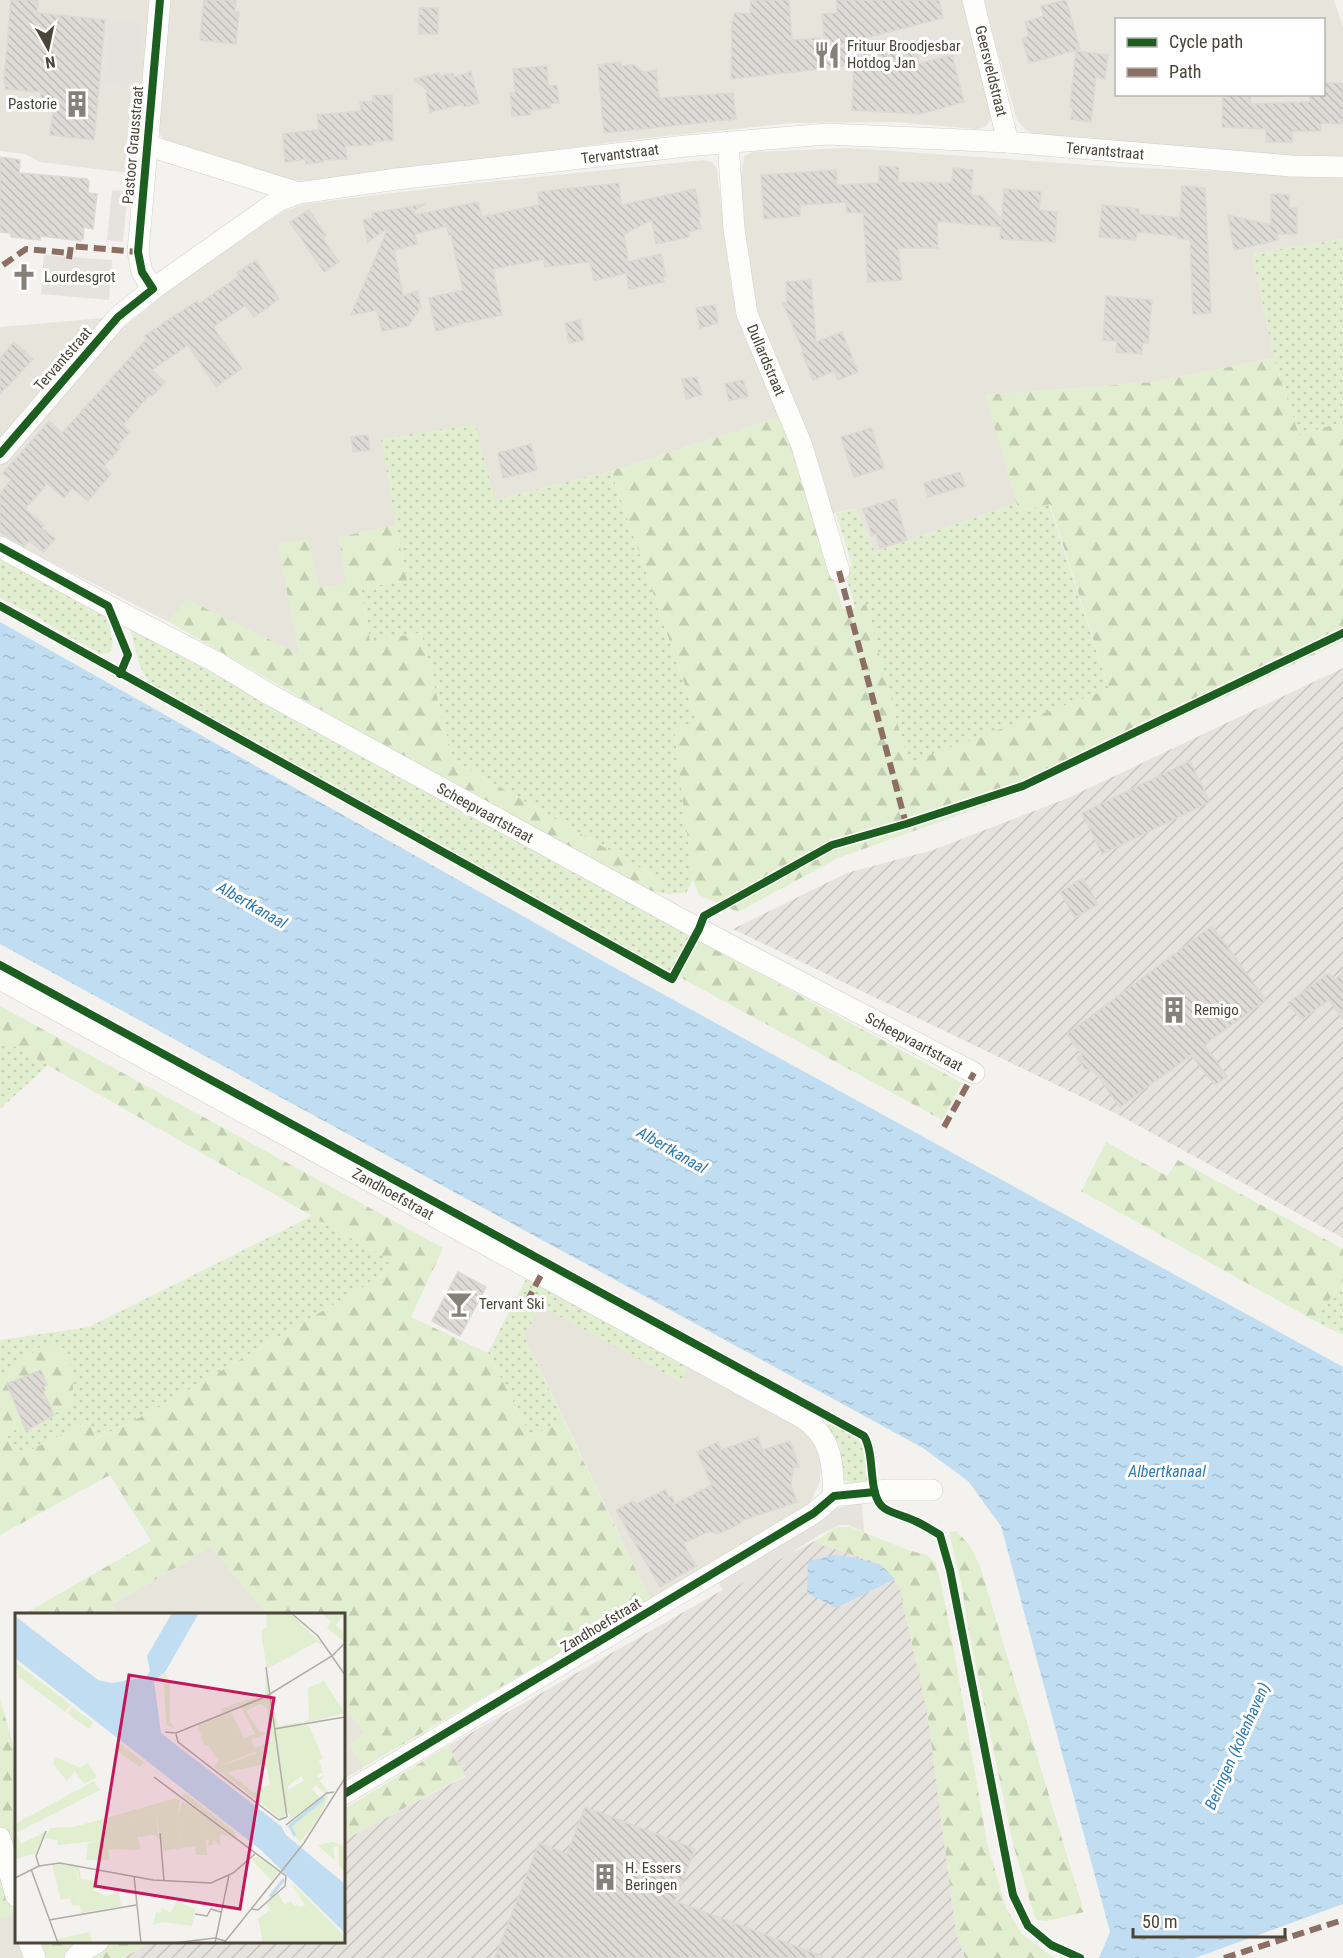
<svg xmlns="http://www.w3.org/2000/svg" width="1343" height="1958" viewBox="0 0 1343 1958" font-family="'Roboto Condensed',sans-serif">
	<defs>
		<pattern id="industrial-furrows" width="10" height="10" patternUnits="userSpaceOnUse" patternTransform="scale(1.5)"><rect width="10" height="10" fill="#e6e2de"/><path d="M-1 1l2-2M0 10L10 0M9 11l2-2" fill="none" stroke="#c7c3bf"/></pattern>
		<pattern id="grass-dots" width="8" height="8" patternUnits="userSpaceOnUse" patternTransform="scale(1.5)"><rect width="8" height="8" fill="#e1eecf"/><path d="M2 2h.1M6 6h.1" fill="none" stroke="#c3cdb2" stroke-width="1.8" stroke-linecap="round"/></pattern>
		<pattern id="forest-firs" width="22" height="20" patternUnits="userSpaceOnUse" patternTransform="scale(1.5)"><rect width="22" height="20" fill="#e1eecf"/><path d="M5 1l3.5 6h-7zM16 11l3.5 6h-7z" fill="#c3cdb2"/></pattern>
		<pattern id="water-ripples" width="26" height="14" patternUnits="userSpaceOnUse" patternTransform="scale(1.5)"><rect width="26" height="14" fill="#c0ddf1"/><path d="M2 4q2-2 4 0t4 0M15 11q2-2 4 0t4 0" fill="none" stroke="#a6bfcf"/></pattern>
		<pattern id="building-back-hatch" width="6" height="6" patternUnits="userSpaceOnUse" patternTransform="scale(1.5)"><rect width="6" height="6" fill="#dedbd6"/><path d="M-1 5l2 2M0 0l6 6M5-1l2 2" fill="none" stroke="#c0bdb8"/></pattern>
	</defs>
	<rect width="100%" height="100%" fill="#f4f2ee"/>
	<g fill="#e7e4dc" fill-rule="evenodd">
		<polygon points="0,0 152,0 136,174 40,162 25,154 0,151"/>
		<polygon points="170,0 966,0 990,108 991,120 985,127 977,129 894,122 792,123 647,138 313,181 288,180 166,141 161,136 158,129"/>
		<path d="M983 0H1334L1343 27V157L1304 158 1038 136 1026 130 1017 120ZM1116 20H1324V94H1116Z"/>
		<polygon points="849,148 1120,167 1343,177 1343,239 1252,254 1274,358 1153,382 986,395 1017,503 875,552 856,508 831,514 754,314 739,189 744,156 753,152"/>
		<polygon points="704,160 712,162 717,169 730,280 739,321 780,417 611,471 495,500 382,439 396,525 339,537 347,584 319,588 299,655 186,600 169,622 0,536 0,465 20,442 125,326 205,262 283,212 304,204 458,185"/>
		<polygon points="104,318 0,439 0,327"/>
		<polygon points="541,1305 683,1383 687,1362 793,1418 815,1441 821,1461 820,1481 812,1499 803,1509 650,1599 524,1336"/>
		<polygon points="211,1547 267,1614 119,1614 111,1605"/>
		<polygon points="344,1707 365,1733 350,1744 364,1767 344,1779"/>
		<polygon points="15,1914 16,1942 24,1942 29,1958 0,1958 0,1918"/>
	</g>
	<g fill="url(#industrial-furrows)">
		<polygon points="1343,668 1343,1238 1119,1115 733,929 847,873 933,850 1068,798"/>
		<polygon points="815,1541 822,1545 879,1563 899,1586 927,1711 956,1933 965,1958 122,1958 153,1942 344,1942 344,1840 466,1776 448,1746 763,1567"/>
	</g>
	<g fill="url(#grass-dots)">
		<polygon points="1343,239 1343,422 1299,435 1274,358 1252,254"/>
		<polygon points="475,424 495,500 611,471 698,724 674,728 693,880 686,893 669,894 653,892 659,888 652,875 453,760 421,633 370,641 361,588 407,580 396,525 381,439"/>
		<polygon points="1017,503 1019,511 1049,504 1109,690 908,763 866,605 855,608 845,572 852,565 836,514 856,508 875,552"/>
		<polygon points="0,559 102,613 109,624 113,646 109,653 100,654 30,613 0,598"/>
		<polygon points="130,628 690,936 670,972 168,695 148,682 139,664"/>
		<polygon points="0,1038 48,1065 0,1109"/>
		<polygon points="312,1216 393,1262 379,1278 149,1413 95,1439 88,1421 19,1456 6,1434 0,1377 0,1340 89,1327"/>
		<polygon points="529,1273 687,1362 683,1383 541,1306 524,1336 564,1421 531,1436 488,1353"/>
		<polygon points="1343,1279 1343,1335 1315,1321"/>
		<path d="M828 1422C865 1442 865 1439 869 1481L850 1483 844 1480 839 1445 827 1425Z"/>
	</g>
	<g fill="url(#forest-firs)">
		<polygon points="1274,358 1299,435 1343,422 1343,641 1020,793 838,858 738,912 699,895 693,880 690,859 674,727 698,723 611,471 780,417 794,452 843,609 855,608 866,604 908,763 1109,689 1050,504 1019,511 985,395 1153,382"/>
		<polygon points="396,525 407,581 361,588 370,641 421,633 453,760 652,875 659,883 659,888 653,892 643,891 555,844 169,622 186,599 299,654 278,544 308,539 319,587 346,584 339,537"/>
		<polygon points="697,940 962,1083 942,1120 678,976"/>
		<path d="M0 1006 443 1248 411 1317 488 1353 531 1436 564 1421 650 1599 364 1767 350 1744 365 1733 344 1707V1614H267L211 1547 111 1605 119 1614H24L151 1541 110 1475 0 1535V1377L44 1344 64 1348C73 1368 74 1385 72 1406L6 1434 19 1456 88 1421 96 1439 149 1413 379 1278 393 1262 0 1038Z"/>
		<polygon points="1106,1142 1167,1176 1178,1160 1343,1249 1343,1279 1315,1321 1081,1191"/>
		<polygon points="837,1527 850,1527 911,1551 927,1555 935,1563 942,1587 958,1673 987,1843 1006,1908 1022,1934 1054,1958 965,1958 956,1933 927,1711 899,1586 879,1563 822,1545 815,1541"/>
		<polygon points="956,1531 969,1544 980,1566 1084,1912 1047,1921 1037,1920 1034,1915 1013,1844 967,1622 962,1586 949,1532"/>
		<polygon points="0,1700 16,1754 16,1914 0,1918"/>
		<polygon points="448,1746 466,1775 344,1840 344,1809"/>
		<polygon points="34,1942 153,1942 122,1958 39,1958"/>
	</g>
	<g fill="#e6e3df">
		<polygon points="110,20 142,22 137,87 105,84"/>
		<polygon points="112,190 128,191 123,242 107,240"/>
		<polygon points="44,255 112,260 109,300 41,294"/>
		<polygon points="862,1503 864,1532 848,1525 840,1525 821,1534 725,1594 718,1582 835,1509"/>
	</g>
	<g fill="url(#water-ripples)">
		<polygon points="0,622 608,964 1343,1367 1343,1904 1195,1958 1099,1958 1110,1932 1001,1526 968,1481 923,1448 0,944"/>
		<polygon points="835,1555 861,1559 881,1565 895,1579 836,1608 807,1593 808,1561"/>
	</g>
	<g fill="url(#building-back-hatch)" stroke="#dcd9d4" stroke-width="1.5">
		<polygon points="11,0 38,0 37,13 105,20 94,140 50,135 54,103 40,100 41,92 5,89 6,82 4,82"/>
		<polygon points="204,0 236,0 235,12 239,12 236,44 200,40"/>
		<polygon points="751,0 789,0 792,40 819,38 820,47 825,47 822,14 837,13 836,0 939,0 943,18 830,47 918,53 918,64 952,55 964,102 920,114 852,110 854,65 731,79 732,21 733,21 734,13 750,14"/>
		<polygon points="1066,0 1080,49 1029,63 1022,38 1029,36 1025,22 1044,16 1041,6"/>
		<rect x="419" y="8" width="19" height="26"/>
		<polygon points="1076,51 1108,55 1105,79 1096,77 1091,122 1071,119 1073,107 1070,107"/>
		<polygon points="620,62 621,66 634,65 643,72 656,70 659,98 733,93 736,119 604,133 598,65"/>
		<polygon points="547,66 548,86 557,85 559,103 550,104 551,108 530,110 530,115 512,116 510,93 515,93 513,69"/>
		<polygon points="471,72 479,103 464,107 463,104 430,112 426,93 429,92 414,79 439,73 440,76 453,73 454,77"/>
		<polygon points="1323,83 1343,83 1343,124 1321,123 1321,131 1292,131 1292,142 1266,142 1266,129 1222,127 1223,94 1251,94 1250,104 1310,102 1310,94 1323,94"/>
		<polygon points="392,95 393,140 373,142 373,145 345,146 347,159 323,160 323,162 306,164 305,159 285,162 283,134 319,130 317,115 361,111 360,102 373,101 373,96"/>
		<polygon points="0,157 20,160 19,173 87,179 89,182 88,193 97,194 93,229 84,227 83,239 81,239 81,241 41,236 40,240 11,237 11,233 0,232"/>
		<polygon points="879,166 899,167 898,182 952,183 953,168 973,170 971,195 981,196 1002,220 1004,189 1041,192 1039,210 1057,212 1055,242 1000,239 1001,227 937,221 938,248 898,248 902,280 868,282 863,213 847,212 846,202 800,205 800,216 764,219 761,175 836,170 837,185 879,183"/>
		<polygon points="619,183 621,205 695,189 701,217 698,217 701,229 688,232 689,237 656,244 652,220 624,234 628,262 661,254 666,276 663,277 664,282 629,289 626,273 594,281 590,262 545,267 544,259 493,269 502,315 458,324 458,325 436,331 429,298 463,290 451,235 449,235 446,226 415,234 417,244 394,250 403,296 417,291 421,307 408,326 382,331 377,310 351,315 388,228 368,242 363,220 373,218 372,213 425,204 414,211 415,215 478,202 482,217 539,205 538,192"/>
		<polygon points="1182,186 1205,188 1211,313 1193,314 1190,240 1178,238 1178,236 1137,232 1136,240 1099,237 1102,205 1139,209 1139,214 1180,218"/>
		<polygon points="1271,194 1289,195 1289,208 1297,208 1297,234 1277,234 1278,240 1234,250 1228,215 1271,225"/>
		<polygon points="309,210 326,236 323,239 339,262 324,272 290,222"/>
		<polygon points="256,260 279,299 254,317 246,305 213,327 242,368 216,387 188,345 152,370 165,382 152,396 150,394 123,425 130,432 118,445 121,447 104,466 111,474 88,501 72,488 64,498 47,484 25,509 44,525 42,528 55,539 43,552 29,541 24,546 0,532 0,494 11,480 3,473 49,421 62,433 146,340 144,336 197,301 199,304 239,276 237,273"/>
		<polygon points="811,280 816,342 842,332 858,372 838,380 834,371 813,380 802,353 804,353 783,303 787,303 786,282"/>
		<polygon points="1106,296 1152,300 1148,343 1142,343 1142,354 1116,352 1117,341 1103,340"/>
		<polygon points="715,305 718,323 700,328 696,308"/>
		<polygon points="580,320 584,340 569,343 565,323"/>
		<polygon points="14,342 33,359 0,394 0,358"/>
		<polygon points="697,377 702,395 686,399 682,379"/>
		<polygon points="743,380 748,396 729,401 725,384"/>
		<polygon points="871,428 884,468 854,477 841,437"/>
		<polygon points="368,435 370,450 353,452 351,437"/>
		<polygon points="531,444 537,470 503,478 498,453"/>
		<polygon points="960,472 965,486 928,497 924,483"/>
		<polygon points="895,499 907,540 880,548 876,534 872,535 863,509"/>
		<polygon points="1190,761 1210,802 1102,854 1082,813"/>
		<polygon points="1083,878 1098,904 1075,918 1060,892"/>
		<polygon points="1212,926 1266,1000 1204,1045 1227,1076 1215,1085 1191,1055 1120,1107 1094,1071 1085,1069 1077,1058 1082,1055 1067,1034"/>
		<polygon points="1329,973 1334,980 1343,973 1343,1019 1329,1000 1301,1020 1288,1003"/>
		<polygon points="458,1272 486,1287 460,1336 432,1321"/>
		<polygon points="41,1370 47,1385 41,1387 54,1415 26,1431 7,1384"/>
		<polygon points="758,1437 762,1450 790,1441 799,1467 793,1468 791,1486 797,1502 740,1521 741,1523 718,1534 710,1531 683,1543 696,1566 660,1587 616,1510 633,1501 636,1504 665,1490 669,1497 672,1496 675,1504 712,1485 697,1452 718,1442 721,1450"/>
		<polygon points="585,1807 695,1849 675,1901 822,1956 822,1958 495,1958 539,1843 567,1854"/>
	</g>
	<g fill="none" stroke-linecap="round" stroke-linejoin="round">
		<defs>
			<g id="minor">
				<polyline points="973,0 1008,142"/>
				<polyline points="728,142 734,229 747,314 802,446 839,571"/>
				<polyline points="146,145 299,193"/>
				<polyline points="153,289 142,272 138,252 160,0"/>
				<polyline points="0,454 118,317 153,289 259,214 278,201 299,193 397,179 686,146 827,134 1008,142 1291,166 1343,167"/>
				<polyline points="0,547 108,606 216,662 267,693 699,929 974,1073"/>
				<path d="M0 979 803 1418C833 1439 832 1462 834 1496"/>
				<polyline points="344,1794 814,1513 834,1496 888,1490 932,1490"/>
				<polyline points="0,1838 16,1896"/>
				<polyline points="29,1942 35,1958"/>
				<polyline points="75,1958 81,1952 98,1942"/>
			</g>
		</defs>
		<use href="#minor" stroke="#d2d0cb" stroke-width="22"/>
		<use href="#minor" stroke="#fdfdfc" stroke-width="21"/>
		<g stroke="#8d6e63" stroke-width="6" stroke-dasharray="12 6" stroke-linecap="butt">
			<polyline points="69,259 71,246 138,252"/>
			<polyline points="3,265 26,249 70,253"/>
			<polyline points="839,571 906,824"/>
			<polyline points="944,1127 974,1073"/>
			<polyline points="494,1301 524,1307 541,1275"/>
			<polyline points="1224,1958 1343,1920"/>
		</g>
		<defs>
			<g id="cycleway">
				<polyline points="0,454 118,317 153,289 142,272 138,252 160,0"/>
				<polyline points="0,547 108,606 128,655 120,674"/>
				<polyline points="0,606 672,979 699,929 704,916 832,845 906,824 1023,786 1343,633"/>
				<path d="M0 965 864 1436C876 1456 867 1496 884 1508 893 1514 905 1516 915 1521 924 1525 932 1530 940 1535L950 1570 1013 1895 1028 1926 1051 1945 1080 1958"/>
				<polyline points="344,1794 814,1513 834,1496 875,1492"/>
			</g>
		</defs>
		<use href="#cycleway" stroke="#fff" stroke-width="11"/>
		<use href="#cycleway" stroke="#1b5e20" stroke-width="8"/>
	</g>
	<defs>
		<symbol id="restaurant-bare" viewBox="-9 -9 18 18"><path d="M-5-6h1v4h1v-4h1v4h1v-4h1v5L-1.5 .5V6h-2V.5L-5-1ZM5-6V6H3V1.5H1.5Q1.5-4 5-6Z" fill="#868178" stroke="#fff" stroke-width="2.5" paint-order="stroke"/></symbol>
		<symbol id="building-bare" viewBox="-9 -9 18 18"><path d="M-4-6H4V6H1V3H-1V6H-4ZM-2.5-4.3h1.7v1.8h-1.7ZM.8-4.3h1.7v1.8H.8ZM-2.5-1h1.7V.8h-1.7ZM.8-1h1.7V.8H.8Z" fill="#868178" stroke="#fff" stroke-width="2.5" paint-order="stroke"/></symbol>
		<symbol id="church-bare" viewBox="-9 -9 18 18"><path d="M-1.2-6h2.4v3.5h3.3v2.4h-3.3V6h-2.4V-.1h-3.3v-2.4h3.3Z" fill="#868178" stroke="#fff" stroke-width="2.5" paint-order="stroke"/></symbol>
		<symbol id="bar-bare" viewBox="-9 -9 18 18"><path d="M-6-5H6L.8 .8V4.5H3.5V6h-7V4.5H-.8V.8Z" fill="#868178" stroke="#fff" stroke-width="2.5" paint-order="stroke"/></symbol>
	</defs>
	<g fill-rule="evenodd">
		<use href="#restaurant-bare" x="808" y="36" width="38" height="38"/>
		<use href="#building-bare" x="58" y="85" width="38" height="38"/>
		<use href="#church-bare" x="5" y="258" width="38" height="38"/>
		<use href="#building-bare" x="1155" y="991" width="38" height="38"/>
		<use href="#bar-bare" x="440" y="1285" width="38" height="38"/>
		<use href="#building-bare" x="586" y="1858" width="38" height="38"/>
	</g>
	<g text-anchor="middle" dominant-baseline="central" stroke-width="6" stroke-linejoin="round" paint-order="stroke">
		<g font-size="15" fill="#4b4439" stroke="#fff" text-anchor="start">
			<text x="847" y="46">Frituur Broodjesbar<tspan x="847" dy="17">Hotdog Jan</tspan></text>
			<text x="57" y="104" text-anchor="end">Pastorie</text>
			<text x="44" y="277">Lourdesgrot</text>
			<text x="1194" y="1010">Remigo</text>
			<text x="479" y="1304">Tervant Ski</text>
			<text x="625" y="1868">H. Essers<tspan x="625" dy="17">Beringen</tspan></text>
		</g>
		<g font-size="15" fill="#4b4439" stroke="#fff">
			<text transform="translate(991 71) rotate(76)">Geersveldstraat</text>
			<text transform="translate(133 145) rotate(-85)">Pastoor Grausstraat</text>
			<text transform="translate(1105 151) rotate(5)">Tervantstraat</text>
			<text transform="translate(620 154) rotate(-7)">Tervantstraat</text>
			<text transform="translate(63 359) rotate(-49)">Tervantstraat</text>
			<text transform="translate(766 360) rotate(67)">Dullardstraat</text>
			<text transform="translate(485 813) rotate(29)">Scheepvaartstraat</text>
			<text transform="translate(914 1042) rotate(28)">Scheepvaartstraat</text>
			<text transform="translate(393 1194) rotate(29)">Zandhoefstraat</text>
			<text transform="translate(601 1625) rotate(-31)">Zandhoefstraat</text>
		</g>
		<g font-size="16" font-style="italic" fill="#2e7ab2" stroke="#fff">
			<text transform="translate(252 905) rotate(30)">Albertkanaal</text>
			<text transform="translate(672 1150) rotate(30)">Albertkanaal</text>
			<text x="1167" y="1471">Albertkanaal</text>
			<text transform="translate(1237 1746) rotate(-66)">Beringen (kolenhaven)</text>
		</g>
	</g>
	<g transform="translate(15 1613)">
		<rect width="330" height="330" fill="#f4f2ee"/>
		<path d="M0 49 56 92 50 99 4 64ZM309 68 330 100 286 111 294 106 293 75ZM293 111 308 145 304 148 308 160 301 161 303 165 309 162 305 168 313 178 310 181 301 172 297 176 305 185 277 206 272 198 276 197 272 178 289 167 286 163 273 173 270 150 285 142 268 132 266 119ZM248 138 242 149 259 143 266 201 238 180 255 171 251 151 213 159 205 153ZM73 150 82 164 69 171 59 157ZM170 180 219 218 222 226 167 183ZM314 180 307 200 285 230 272 213ZM167 188 189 206 191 220 196 221V226L191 227 192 242H181L180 234 167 235 162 206ZM140 198 144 226 140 222 121 224 117 203ZM93 227 94 247H71L73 230ZM318 229 330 233V258L324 253 323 233 318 234 320 248 303 232ZM243 244 263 258 257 268 236 246ZM47 251 54 285 46 287 37 252ZM60 253H64L66 266 80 268 82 276 78 277 91 283 104 279 106 293 66 300 63 284 69 283ZM263 280 269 291 276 288 279 293 257 299 252 291ZM162 288 180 296 177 313 148 309 138 312 141 299 146 300 147 295 156 300ZM290 292 330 329V330H301L285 294ZM75 319 77 330H43L42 326Z" fill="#e1eecf"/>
		<path d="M251 0H274L308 31 301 29 252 56 247 26V16L252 15ZM330 0 321 12 330 21 329 29 312 15 316 9 308 1ZM251 56 263 113 286 109 287 116 266 120 268 132 283 133 285 142 270 150 276 197 266 206 199 154 203 147 193 132 189 133 183 112 216 99 229 125 240 121 225 93 207 100 205 96 250 81ZM245 91 252 95 257 128 239 135 236 127 253 120 245 119 231 98ZM239 139 249 141 242 143 244 150 259 143 266 201 205 153ZM150 59 155 71V109L161 117 151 111 149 73 144 65ZM57 94 78 109 74 116 52 100ZM106 131 129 149 125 154 100 137ZM41 144 63 154 52 168 38 151ZM79 168 85 177 1 220 6 231 30 219 20 241 0 246V211ZM161 185 165 187 162 206 167 235 148 238 140 198 117 203 126 237 94 236 92 227 43 232 42 227 30 225 35 215 59 214ZM169 189 180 195 218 226 205 221V233L198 227V232L192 233 196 221H191L189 206ZM47 251 60 253 63 267H67L69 283 63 284 64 292 58 293 54 285ZM276 269 330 324V329L290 292ZM283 292 287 296 301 330H272L257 299Z" fill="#e1eecf" fill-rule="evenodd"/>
		<path d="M255 297 257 299 272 330H248L243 306Z" fill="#e1eecf"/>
		<path d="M157 0H184L150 59 139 68 146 120 266 213 271 222 330 271V320L246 237 0 45V3L83 67 97 70 131 64 135 58 132 43Z" fill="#c0ddf1"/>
		<path fill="none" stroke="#c0ddf1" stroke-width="3" d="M280 223 275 213 309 185M255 284 269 266"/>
		<path fill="none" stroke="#b0aca6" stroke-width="1.5" d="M276 0 303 23 330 62M251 54 272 204M259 116 330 104M150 119 161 120 250 84 317 43 330 30M161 121 163 129 256 201 264 207 272 204M139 164 271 263 270 273 243 297 237 296M271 212 312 180 319 179M145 220 149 268M24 253 21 243 31 218M16 256 43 330M119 263 126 330M0 265 24 253 45 250 138 267 196 270 218 260 240 241M180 301 192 303 196 296 206 299M34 307 121 292M159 330 200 325 210 328M200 330 214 262M209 330 289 230 330 165"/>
		<path fill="#c2185b" fill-opacity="0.15" stroke="#c2185b" stroke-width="3" d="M114 62 259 85 225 296 80 273Z"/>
		<rect width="330" height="330" fill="none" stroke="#4b4439" stroke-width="3"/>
	</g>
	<rect x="1115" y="18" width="210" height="78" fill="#ffffff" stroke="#b7b4b0" stroke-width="1.5"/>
	<rect x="1127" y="38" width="30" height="9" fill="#1b5e20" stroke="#b7b4b0" stroke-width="1.5"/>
	<text x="1169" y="48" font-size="18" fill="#4b4439">Cycle path</text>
	<rect x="1127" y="68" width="30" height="9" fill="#8d6e63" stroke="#b7b4b0" stroke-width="1.5"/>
	<text x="1169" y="78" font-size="18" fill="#4b4439">Path</text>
	<g transform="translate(48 48) rotate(171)" stroke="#ffffff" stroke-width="4.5" paint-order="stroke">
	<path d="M0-4.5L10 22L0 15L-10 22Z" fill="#4b4439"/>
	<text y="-9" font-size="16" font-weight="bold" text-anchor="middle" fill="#4b4439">N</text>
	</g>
	<path d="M1133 1928v9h152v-9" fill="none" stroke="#4b4439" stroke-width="3"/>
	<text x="1142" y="1928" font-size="18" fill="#4b4439" stroke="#ffffff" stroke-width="4.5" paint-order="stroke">50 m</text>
</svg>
